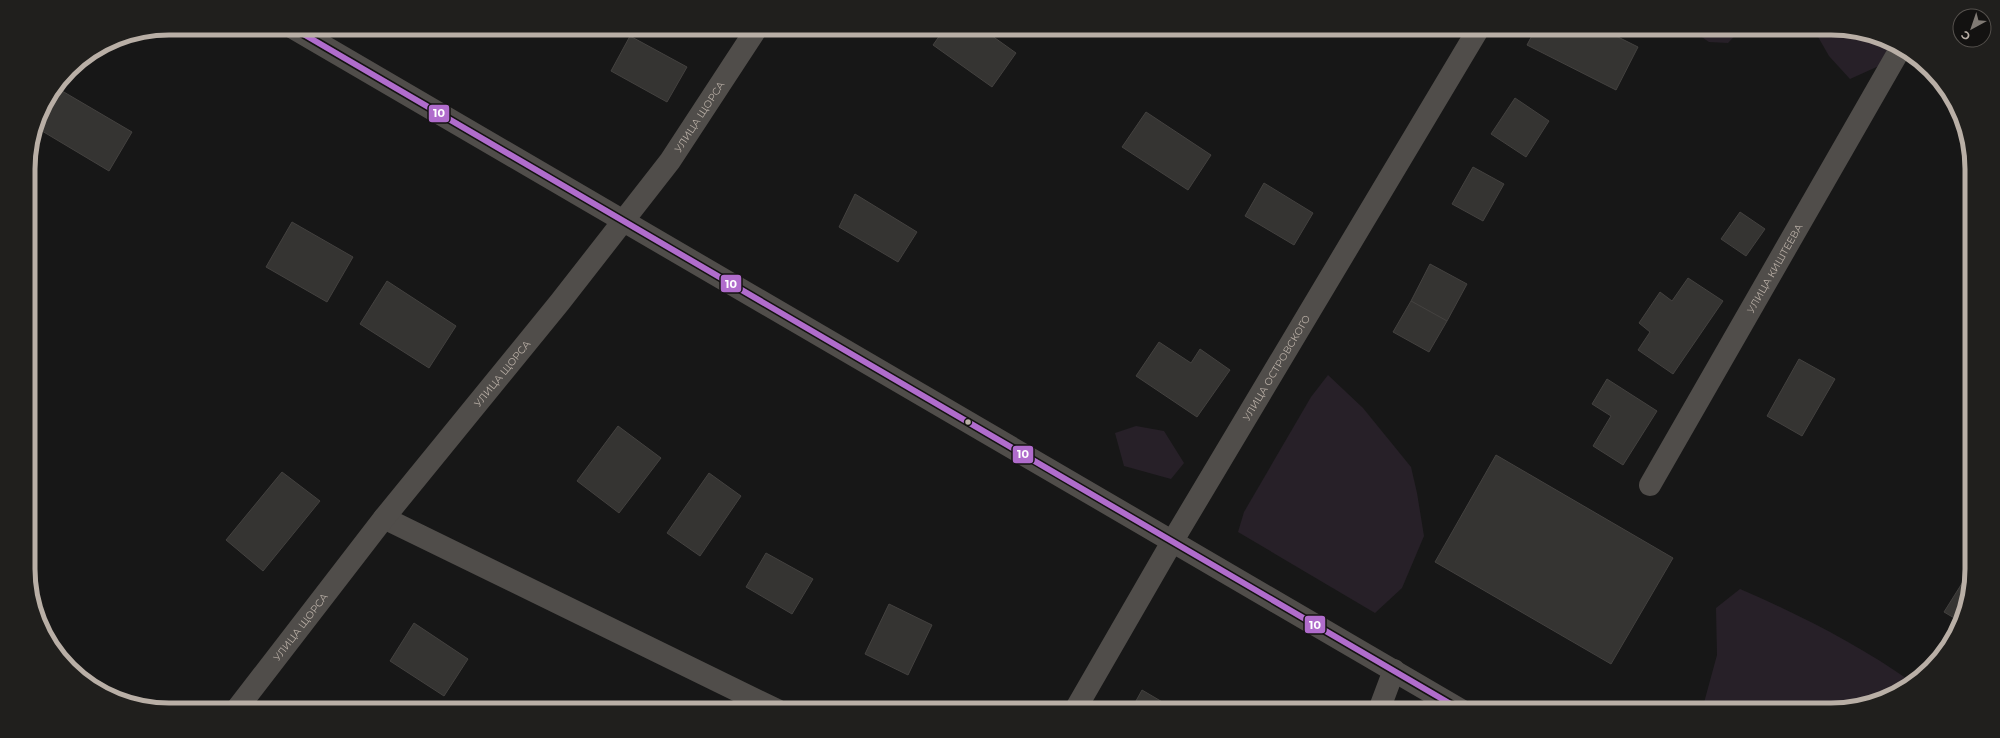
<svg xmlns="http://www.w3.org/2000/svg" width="2000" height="738" viewBox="0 0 2000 738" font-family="Montserrat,sans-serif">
	<rect width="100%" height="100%" fill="#171717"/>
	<g fill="#272028">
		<polygon points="1689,28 1742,28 1728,43 1709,42"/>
		<path d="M1813 28C1838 28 1868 30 1889 44L1891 50 1881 65 1850 79 1829 56Z"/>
		<polygon points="1328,375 1363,408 1411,467 1417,493 1424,536 1402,588 1375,613 1238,532 1244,512 1311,397"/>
		<polygon points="1136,426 1164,431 1184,463 1171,479 1124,466 1115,433"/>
		<path d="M1740 589C1800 615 1859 645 1913 683L1877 702 1840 710H1702L1717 655 1716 608Z"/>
	</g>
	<g fill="#353432" stroke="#43413f">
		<polygon points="945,28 981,28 1016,53 992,87 933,45"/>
		<polygon points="1536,28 1600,28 1638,47 1616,90 1527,45"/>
		<polygon points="630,36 687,67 667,102 611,71"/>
		<polygon points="57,88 132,132 109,171 37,128 42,107"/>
		<polygon points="1515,98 1549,121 1526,157 1491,134"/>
		<polygon points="1146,112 1211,155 1188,190 1122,147"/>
		<polygon points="1473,167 1504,184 1483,221 1452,204"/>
		<polygon points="1264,183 1313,213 1294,245 1245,216"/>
		<polygon points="855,194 917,232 898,262 839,227"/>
		<polygon points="1740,212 1765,229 1746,256 1721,239"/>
		<polygon points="292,222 353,257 327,302 266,267"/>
		<polygon points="1430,264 1467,284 1447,321 1411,301"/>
		<polygon points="1688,278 1723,301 1673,374 1638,350 1650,332 1639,323 1660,292 1672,301"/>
		<polygon points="387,281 456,326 429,368 360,324"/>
		<polygon points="1411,301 1447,321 1429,352 1393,332"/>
		<polygon points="1159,342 1191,363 1200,349 1230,370 1197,417 1136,376"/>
		<polygon points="1799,359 1835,379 1802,436 1767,416"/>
		<polygon points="1607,379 1657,411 1623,465 1593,446 1611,416 1592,404"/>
		<polygon points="618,426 661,458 619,513 577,481"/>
		<polygon points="1496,455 1673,558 1611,664 1435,562"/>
		<polygon points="282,472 320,501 263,571 226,540"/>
		<polygon points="709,473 741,496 700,556 667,533"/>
		<polygon points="766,553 813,579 792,614 746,587"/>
		<polygon points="1971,569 1965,614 1961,622 1944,612"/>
		<polygon points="889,604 932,625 908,675 865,654"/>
		<polygon points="414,623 468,659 444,696 390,661"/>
		<polygon points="104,688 125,703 103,689"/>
		<polygon points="1142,690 1176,710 1131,710"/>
	</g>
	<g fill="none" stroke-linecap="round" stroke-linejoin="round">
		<g stroke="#504d4a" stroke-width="22">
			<polyline points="293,28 1461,710"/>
			<path id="s1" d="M1650 485 1899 51"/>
			<polyline points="384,518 777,710"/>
			<path id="s2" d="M236 710 384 518 560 302 670 161 757 28"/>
			<path id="s3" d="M1075 710 1172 542 1479 28"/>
			<polyline points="1379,710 1394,670"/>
		</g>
		<defs>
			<polyline id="bus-1" points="293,28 1461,710"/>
		</defs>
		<use href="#bus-1" stroke="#131211" stroke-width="9"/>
		<use href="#bus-1" stroke="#b06ccc" stroke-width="6"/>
	</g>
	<circle fill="#b9afa6" stroke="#131211" stroke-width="1.5" cx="968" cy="422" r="3.5"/>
	<g text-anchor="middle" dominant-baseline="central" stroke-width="3" stroke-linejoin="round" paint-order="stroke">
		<g font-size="10" fill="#b9afa6" stroke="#131211">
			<text stroke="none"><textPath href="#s2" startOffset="753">УЛИЦА ЩОРСА</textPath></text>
			<text stroke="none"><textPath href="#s1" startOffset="250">УЛИЦА КИШТЕЕВА</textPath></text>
			<text stroke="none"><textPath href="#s3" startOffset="397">УЛИЦА ОСТРОВСКОГО</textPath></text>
			<text stroke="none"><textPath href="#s2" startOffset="429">УЛИЦА ЩОРСА</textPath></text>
			<text stroke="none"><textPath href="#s2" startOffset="105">УЛИЦА ЩОРСА</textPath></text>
		</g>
	</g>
	<path d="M0 0H2000V738H0ZM169 35H1831A134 134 0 0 1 1965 169V569A134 134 0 0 1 1831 703H169A134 134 0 0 1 35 569V169A134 134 0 0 1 169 35Z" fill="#201f1d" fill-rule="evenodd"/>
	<path fill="none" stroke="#b9afa6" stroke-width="5" d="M169 35H1831A134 134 0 0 1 1965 169V569A134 134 0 0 1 1831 703H169A134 134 0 0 1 35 569V169A134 134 0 0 1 169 35Z"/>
	<g stroke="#131211" stroke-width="1.5">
		<rect x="428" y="104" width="22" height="19" rx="4" fill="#b06ccc"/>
		<rect x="720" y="274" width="22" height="19" rx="4" fill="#b06ccc"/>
		<rect x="1012" y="445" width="22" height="19" rx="4" fill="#b06ccc"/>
		<rect x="1304" y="615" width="22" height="19" rx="4" fill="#b06ccc"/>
	</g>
	<g font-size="11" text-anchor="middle" font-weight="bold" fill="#fff">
		<text x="439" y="117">10</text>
		<text x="731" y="288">10</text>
		<text x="1023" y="458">10</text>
		<text x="1315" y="629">10</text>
	</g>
	<g transform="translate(1972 28) rotate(220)"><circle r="19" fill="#131211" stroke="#55514d"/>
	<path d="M0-3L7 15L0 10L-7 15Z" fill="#807a74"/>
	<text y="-6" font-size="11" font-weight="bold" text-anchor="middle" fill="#b9afa6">С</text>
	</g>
</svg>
